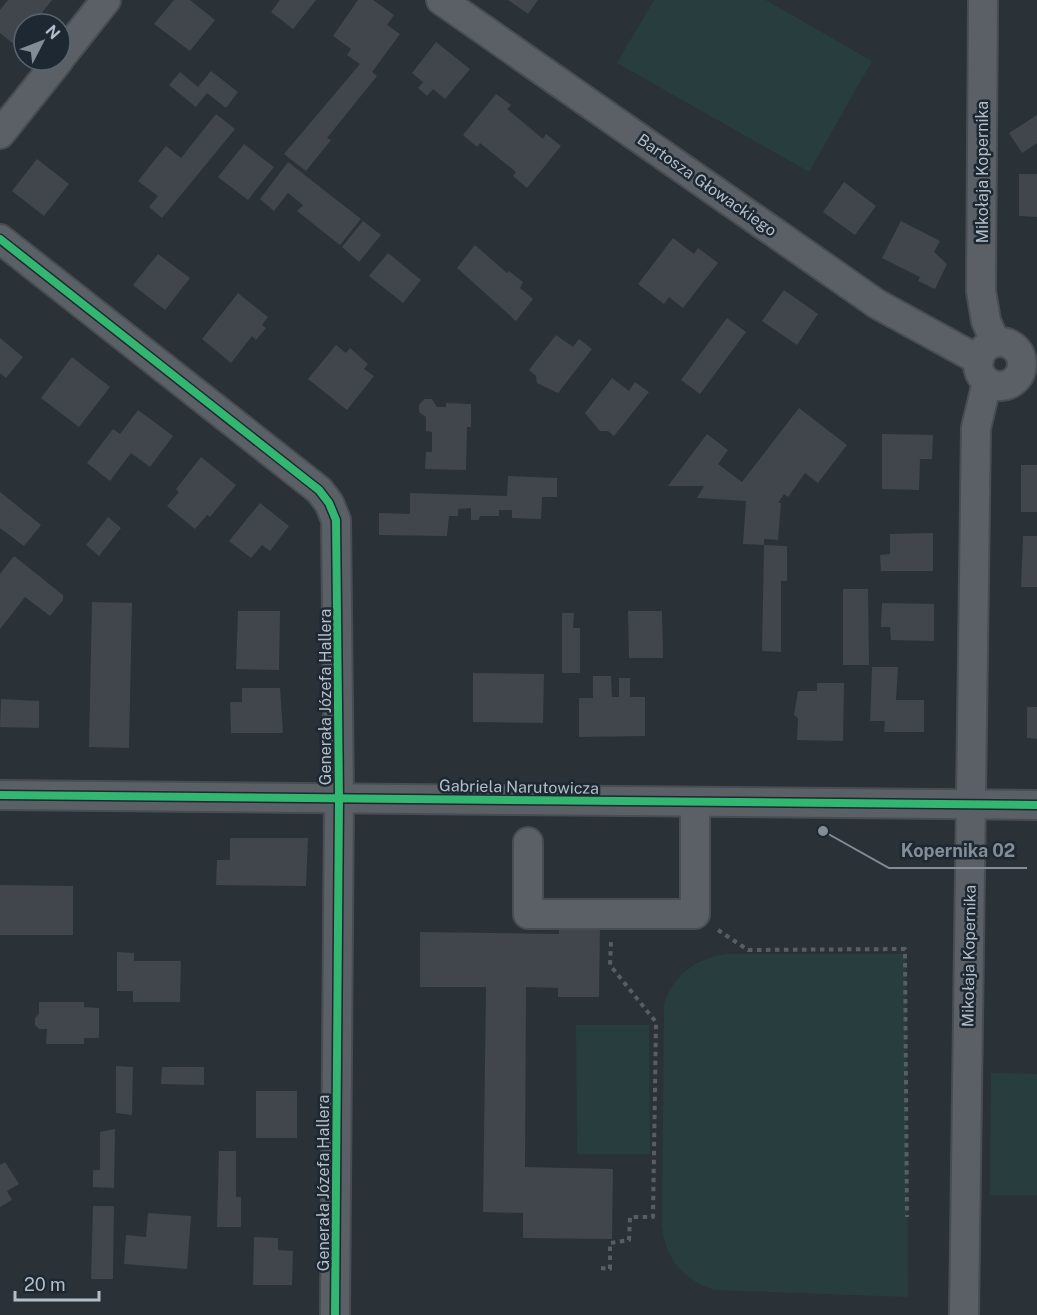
<svg xmlns="http://www.w3.org/2000/svg" width="1037" height="1315" viewBox="0 0 1037 1315" font-family="'Public Sans',sans-serif">
	<rect width="100%" height="100%" fill="#2a3137"/>
	<g fill="#273d3e">
		<polygon points="654,0 766,0 872,61 809,172 617,63"/>
		<path d="M726 954H906L908 1297 714 1290C683 1279 666 1260 662 1227L664 1004C674 974 695 959 726 954Z"/>
		<polygon points="576,1025 649,1025 650,1154 577,1154"/>
		<polygon points="991,1073 1037,1074 1037,1195 990,1195"/>
	</g>
	<g fill="#41464c">
		<polygon points="8,0 52,0 33,24 24,24 24,35 16,46 0,33 0,10"/>
		<polygon points="174,0 190,0 215,20 190,51 154,24"/>
		<polygon points="280,0 316,0 293,29 271,12"/>
		<polygon points="358,0 373,0 394,15 387,25 400,34 372,72 377,76 327,138 331,140 306,171 284,154 360,64 347,55 351,49 333,36"/>
		<polygon points="508,0 538,0 528,14"/>
		<polygon points="436,42 470,69 445,99 433,89 427,96 418,88 423,82 412,73"/>
		<polygon points="211,71 238,92 226,108 207,93 196,107 169,85 180,72 198,87"/>
		<polygon points="496,94 511,105 507,109 543,139 546,134 561,146 527,188 513,176 516,172 480,143 477,147 463,135"/>
		<polygon points="216,114 235,129 162,218 149,207 158,196 138,181 166,146 181,158"/>
		<polygon points="1037,115 1037,143 1022,153 1009,133"/>
		<polygon points="244,144 274,167 248,200 218,177"/>
		<polygon points="37,159 69,184 44,216 12,191"/>
		<polygon points="288,162 361,219 340,245 297,211 303,205 288,193 274,211 260,199"/>
		<polygon points="1019,174 1037,174 1037,217 1019,216"/>
		<polygon points="844,182 876,206 855,235 823,212"/>
		<polygon points="363,221 381,235 359,262 342,247"/>
		<polygon points="901,221 940,241 934,252 947,264 935,289 918,281 920,277 882,258"/>
		<polygon points="673,238 694,254 698,248 718,263 683,308 669,297 664,304 638,284"/>
		<polygon points="475,245 507,273 509,271 523,282 520,288 533,299 516,321 457,268"/>
		<polygon points="388,253 421,280 403,303 369,276"/>
		<polygon points="158,254 190,278 165,310 133,285"/>
		<polygon points="784,290 818,314 797,345 762,321"/>
		<polygon points="238,293 268,317 262,325 266,328 256,340 252,336 231,363 202,339"/>
		<polygon points="727,318 746,332 700,394 681,380"/>
		<polygon points="556,335 573,347 579,339 592,349 558,393 537,383 536,376 529,370"/>
		<polygon points="0,338 23,357 6,378 0,373"/>
		<polygon points="336,345 346,353 350,348 368,364 364,369 374,376 347,410 308,379"/>
		<polygon points="72,357 110,387 79,427 41,398"/>
		<polygon points="612,378 629,391 635,382 649,392 614,436 608,431 600,431 585,413"/>
		<polygon points="424,399 432,399 437,407 446,407 446,403 471,404 471,427 467,427 466,470 425,469 426,452 432,452 432,432 426,431 426,417 419,412 419,405"/>
		<polygon points="799,408 847,445 818,483 805,473 788,497 784,494 778,503 781,503 778,540 764,539 764,545 787,546 787,581 781,581 781,652 762,651 764,545 743,544 746,501 697,498 704,486 668,486 707,434 728,450 718,464 742,482"/>
		<polygon points="138,410 173,436 150,467 131,453 110,481 87,463 113,429 120,434"/>
		<polygon points="882,434 933,435 932,459 920,459 919,490 882,489"/>
		<polygon points="201,457 236,485 210,517 207,515 195,529 167,506 179,492 176,489"/>
		<rect x="1021" y="465" width="16" height="47"/>
		<polygon points="508,476 557,478 557,497 542,497 541,519 512,518 512,510 499,510 499,516 480,516 479,520 471,520 471,508 458,509 458,516 449,516 447,536 379,535 379,513 410,514 410,493 507,496"/>
		<polygon points="0,492 41,525 24,546 0,528"/>
		<polygon points="260,503 289,526 270,551 262,545 251,558 229,541"/>
		<polygon points="108,517 121,528 99,556 86,545"/>
		<polygon points="933,533 933,571 881,571 880,555 890,554 890,534"/>
		<polygon points="1023,536 1037,536 1037,587 1021,587"/>
		<polygon points="14,556 63,595 63,600 50,616 25,597 0,629 0,574"/>
		<polygon points="843,589 868,589 869,665 843,665"/>
		<polygon points="92,602 132,603 129,748 89,747"/>
		<polygon points="882,603 934,604 934,641 891,640 890,627 881,627"/>
		<polygon points="238,611 280,611 279,670 236,669"/>
		<polygon points="628,611 662,611 663,658 629,658"/>
		<polygon points="562,613 574,613 573,628 580,628 580,673 562,673"/>
		<polygon points="872,667 898,667 896,700 924,700 924,732 884,732 885,721 870,721"/>
		<polygon points="473,673 544,674 543,723 473,722"/>
		<polygon points="593,676 611,676 612,697 619,697 619,678 630,678 630,697 645,697 645,736 579,737 579,698 593,698"/>
		<polygon points="817,683 844,683 843,741 797,740 798,718 794,715 798,691 817,691"/>
		<polygon points="242,688 280,688 283,733 231,733 230,702 242,702"/>
		<polygon points="1,699 39,701 39,728 0,727"/>
		<polygon points="1027,707 1037,707 1037,739 1027,738"/>
		<polygon points="230,838 308,838 306,886 216,885 217,860 230,860"/>
		<polygon points="0,885 73,886 73,935 0,935"/>
		<polygon points="559,925 600,926 599,997 558,997 558,988 526,987 525,1167 613,1169 612,1239 523,1238 523,1213 483,1212 486,987 420,987 420,932 559,934"/>
		<polygon points="117,952 134,953 134,961 181,961 180,1002 133,1002 133,991 117,991"/>
		<polygon points="39,1002 84,1002 84,1007 99,1008 99,1038 84,1038 84,1044 46,1044 47,1029 39,1029 35,1025 35,1018 39,1014"/>
		<polygon points="116,1066 133,1067 132,1115 116,1113"/>
		<polygon points="162,1067 204,1067 204,1085 161,1084"/>
		<rect x="256" y="1091" width="41" height="47"/>
		<polygon points="115,1129 114,1188 93,1187 93,1170 100,1170 100,1132"/>
		<polygon points="219,1151 236,1151 236,1197 241,1197 241,1227 217,1227"/>
		<polygon points="5,1162 19,1184 7,1191 12,1200 0,1207 0,1165"/>
		<polygon points="93,1206 114,1206 113,1279 91,1279"/>
		<polygon points="148,1213 191,1216 187,1269 124,1264 126,1235 146,1237"/>
		<polygon points="254,1237 278,1238 278,1250 293,1251 292,1285 253,1285"/>
	</g>
	<g fill="none" stroke-linecap="round" stroke-linejoin="round">
		<defs>
			<g id="minor">
				<polyline points="441,0 877,304 979,360"/>
				<polyline points="983,0 981,291 986,321 995,342"/>
				<polyline points="60,58 106,0"/>
				<polyline points="0,134 59,60"/>
				<polyline points="0,239 319,490 329,503 336,520 339,799 335,1315"/>
				<circle cx="1000" cy="364" r="22"/>
				<polyline points="0,795 1037,805"/>
				<polyline points="528,842 528,914 695,914 695,803"/>
				<polyline points="964,1315 976,428 987,382"/>
			</g>
		</defs>
		<use href="#minor" stroke="#484d52" stroke-width="32"/>
		<g stroke="#585e62" stroke-width="4" stroke-dasharray="4.5 4.5" stroke-linecap="butt">
			<polyline points="718,930 748,950 905,949 907,1217"/>
			<polyline points="601,1268 610,1269 610,1243 629,1240 630,1217 653,1217 656,1022 610,965 611,942"/>
		</g>
		<use href="#minor" stroke="#5a6065" stroke-width="28"/>
		<defs>
			<g id="cycleway">
				<polyline points="0,239 319,490 329,503 336,520 339,799 335,1315"/>
				<polyline points="0,795 1037,805"/>
			</g>
		</defs>
		<use href="#cycleway" stroke="#1d2832" stroke-width="11"/>
		<use href="#cycleway" stroke="#33b770" stroke-width="8"/>
	</g>
	<g text-anchor="middle" dominant-baseline="central" stroke-width="5" stroke-linejoin="round" paint-order="stroke">
		<g font-size="16" fill="#b4bec8" stroke="#1d2832">
			<text transform="translate(982 172) rotate(-90)">Mikołaja Kopernika</text>
			<text transform="translate(707 185) rotate(35)">Bartosza Głowackiego</text>
			<text transform="translate(325 697) rotate(-90)">Generała Józefa Hallera</text>
			<text transform="translate(519 787) rotate(1)">Gabriela Narutowicza</text>
			<text transform="translate(969 956) rotate(-89)">Mikołaja Kopernika</text>
			<text transform="translate(323 1183) rotate(-90)">Generała Józefa Hallera</text>
		</g>
	</g>
	<path fill="none" stroke="#848d95" stroke-width="2" d="M823 831L889 868H1027"/>
	<circle fill="#848d95" stroke="#1d2832" stroke-width="2" cx="823" cy="831" r="6"/>
	<g font-size="18" text-anchor="middle" font-weight="bold" fill="#848d95" stroke="#1d2832" stroke-width="5" stroke-linejoin="round" paint-order="stroke">
		<text x="958" y="857">Kopernika 02</text>
	</g>
	<g transform="translate(42 42) rotate(48)"><circle r="28" fill="#1d2832" stroke="#59646e" stroke-width="1.5"/>
	<path d="M0-4.5L10 22L0 15L-10 22Z" fill="#848d95"/>
	<text y="-9" font-size="16" font-weight="bold" text-anchor="middle" fill="#b4bec8">N</text>
	</g>
	<path d="M15 1291v9h84v-9" fill="none" stroke="#b4bec8" stroke-width="3"/>
	<text x="24" y="1291" font-size="18" fill="#b4bec8" stroke="#1d2832" stroke-width="4.5" paint-order="stroke">20 m</text>
</svg>
